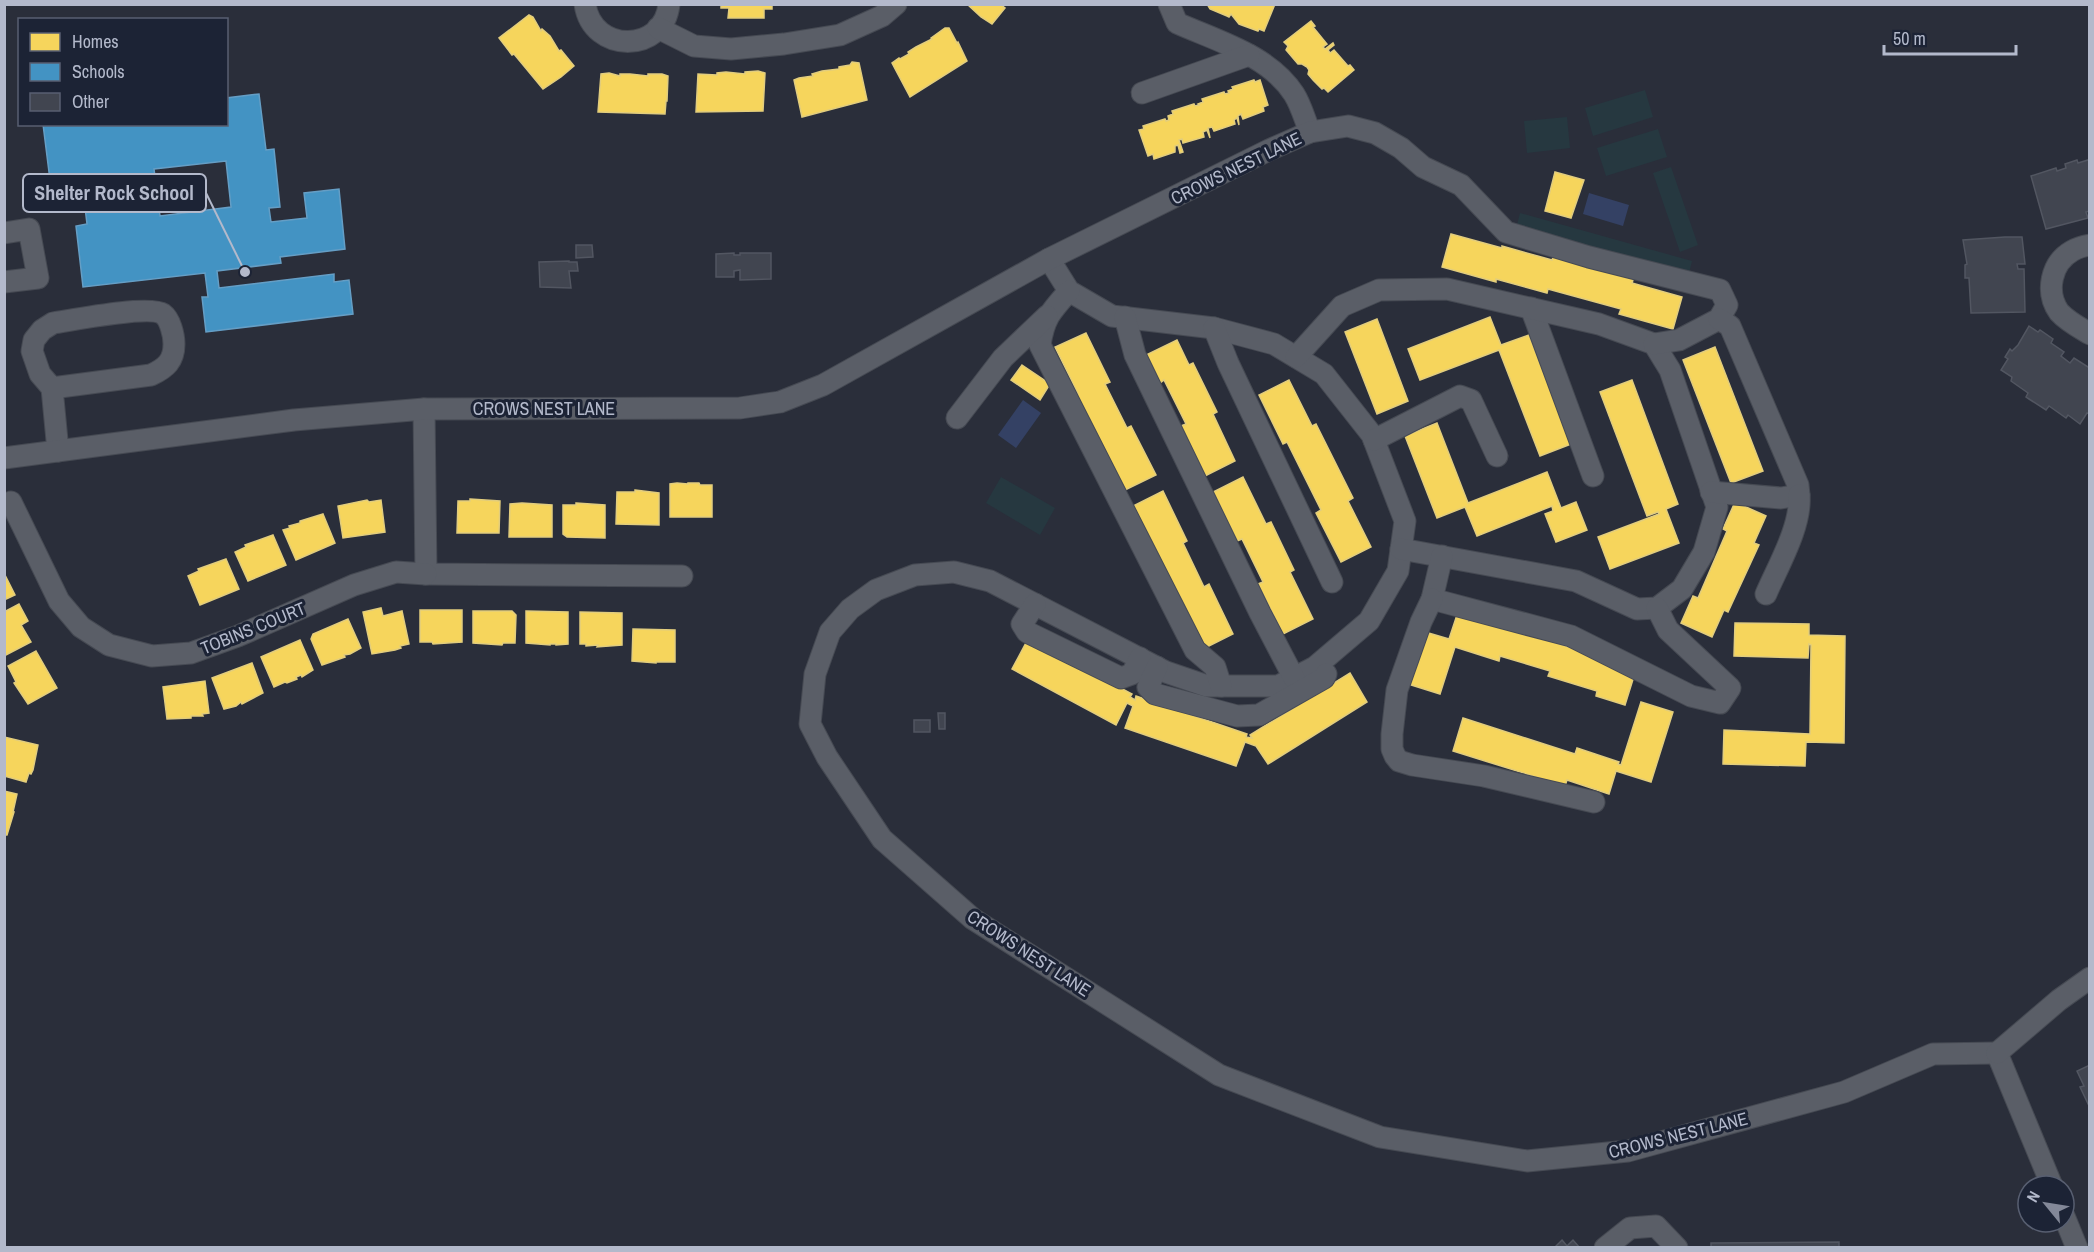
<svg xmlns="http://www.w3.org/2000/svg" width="2094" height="1252" viewBox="0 0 2094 1252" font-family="'Archivo Narrow',sans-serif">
	<rect width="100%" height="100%" fill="#2a2e3a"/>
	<g fill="#263840">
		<polygon points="1645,90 1653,117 1593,136 1585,108"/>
		<polygon points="1567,117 1570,148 1527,153 1524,121"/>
		<polygon points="1658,129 1667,157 1606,176 1597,148"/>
		<polygon points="1671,167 1698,245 1680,252 1653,173"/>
		<polygon points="1520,213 1692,261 1688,277 1516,229"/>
		<polygon points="1001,477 1055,508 1040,535 986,503"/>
	</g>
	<g fill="#344164">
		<polygon points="1589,193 1629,205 1623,226 1583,214"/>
		<polygon points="1023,400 1041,413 1016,448 998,435"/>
	</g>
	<g fill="#f6d55c" stroke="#e2cd7d" stroke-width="1.5">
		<polygon points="721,4 772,4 772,9 764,9 764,18 728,18 729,8 721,8"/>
		<polygon points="967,4 1005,4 1003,7 1005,8 992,24 981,17"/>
		<polygon points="1207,4 1275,4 1264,31 1259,29 1258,31 1239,24 1231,14 1229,17 1227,16 1210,9"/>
		<polygon points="529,15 533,17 541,31 542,29 550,36 559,51 561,50 574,66 561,77 543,89 514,54 512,55 499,38"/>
		<polygon points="1311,21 1315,26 1313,27 1327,44 1323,47 1325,49 1333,43 1334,45 1328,50 1330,53 1334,50 1348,66 1350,65 1354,70 1328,92 1324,88 1322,89 1313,80 1308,74 1309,70 1307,67 1302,64 1298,64 1286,50 1288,46 1284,42"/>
		<polygon points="945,28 949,28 957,43 958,42 967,61 910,97 892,63 899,58 900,59 909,54 908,52 916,47 932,39 931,38"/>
		<polygon points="852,62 859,63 867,100 802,117 794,80 799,78 813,76 812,74 822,71 839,69 839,67 850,65"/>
		<polygon points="758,71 765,73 763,111 696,112 698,74 717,75 717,73 726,72 745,74 745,72"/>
		<polygon points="609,73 620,76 620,74 630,74 648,76 648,74 662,74 668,76 667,101 666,101 665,114 598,112 601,74"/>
		<polygon points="1254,80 1255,82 1260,80 1268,105 1263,107 1264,111 1243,119 1241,114 1238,116 1239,125 1237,118 1234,120 1235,124 1214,131 1212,127 1208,128 1210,138 1207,130 1203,132 1204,137 1183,143 1182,139 1179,140 1183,152 1180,153 1178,145 1175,146 1175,152 1154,159 1153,154 1148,156 1139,130 1144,129 1143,126 1165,119 1166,121 1169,120 1168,116 1173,114 1172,111 1194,104 1195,106 1199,105 1198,104 1203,102 1202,99 1224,92 1225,94 1229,93 1228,91 1233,89 1232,87"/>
		<polygon points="1555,172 1584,180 1571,218 1545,211"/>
		<polygon points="1451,234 1502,248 1502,246 1552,260 1554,255 1634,277 1632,283 1682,297 1673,329 1619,314 1621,309 1548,289 1547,293 1496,279 1496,282 1442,267"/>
		<polygon points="1490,317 1501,345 1529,335 1571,444 1540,456 1499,350 1420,380 1408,349"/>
		<polygon points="1377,319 1408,401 1377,414 1345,332"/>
		<polygon points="1086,333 1110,382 1105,384 1127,428 1131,426 1156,475 1125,490 1102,444 1098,446 1074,396 1078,394 1055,347"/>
		<polygon points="1177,340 1189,365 1193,363 1217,412 1213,414 1235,461 1205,476 1181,426 1186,424 1164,380 1160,383 1146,355"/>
		<polygon points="1715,347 1763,471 1731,483 1683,360"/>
		<polygon points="1022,365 1050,384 1040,400 1011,380"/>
		<polygon points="1289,380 1312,426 1316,424 1353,498 1348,501 1371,547 1341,562 1316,513 1321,510 1287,442 1283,444 1259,395"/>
		<polygon points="1632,380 1678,504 1666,509 1679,543 1610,569 1598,537 1659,514 1658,512 1647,516 1600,392"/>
		<polygon points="1437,423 1468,503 1547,472 1561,508 1576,502 1587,530 1556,542 1545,514 1553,511 1552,506 1477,536 1465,507 1437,518 1405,436"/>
		<polygon points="1243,477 1266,524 1271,522 1294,570 1290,572 1313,619 1283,634 1258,584 1263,582 1242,539 1237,541 1213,492"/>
		<polygon points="677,483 688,484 688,483 699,483 700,485 712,485 712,517 670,517 670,484"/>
		<polygon points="635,490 659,493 659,525 616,524 617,492 635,492"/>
		<polygon points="1163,491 1187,541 1183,543 1204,587 1209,584 1233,634 1203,649 1133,506"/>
		<polygon points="470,499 500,501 499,533 457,533 458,501 470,501"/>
		<polygon points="367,500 369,502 381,500 385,532 343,538 338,506"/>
		<polygon points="1735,502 1766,516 1754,543 1759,545 1728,612 1724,610 1712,637 1681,623 1693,596 1698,598 1727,531 1723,529"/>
		<polygon points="522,503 552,505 552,537 509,537 510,504"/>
		<polygon points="576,503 605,505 605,538 567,537 563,534 563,505 576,505"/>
		<polygon points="323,514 335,543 296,560 283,530 290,528 289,526 300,523 300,521"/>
		<polygon points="273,535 286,565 248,581 235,552 246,547 245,545"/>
		<polygon points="226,559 239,589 200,605 188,576 199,571 198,569"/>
		<polygon points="4,573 15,595 4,600"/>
		<polygon points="19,604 28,621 21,625 31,642 4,656 4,612"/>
		<polygon points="381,608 383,616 402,611 409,644 400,646 401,648 395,650 372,654 363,612"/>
		<polygon points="420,610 462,610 462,642 433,644 432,642 420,642"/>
		<polygon points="473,611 512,611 516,615 515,643 503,643 502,645 473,643"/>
		<polygon points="526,611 568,612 568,644 556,645 556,644 550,644 550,645 526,643"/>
		<polygon points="580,612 622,613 622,645 597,647 598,645 586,646 586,644 580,644"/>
		<polygon points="1458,612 1560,639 1559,644 1608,659 1635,673 1625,705 1596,696 1597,691 1548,676 1550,671 1500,656 1499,661 1455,647 1440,694 1408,684 1425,632 1449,639"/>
		<polygon points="348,619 361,648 350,654 344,655 345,657 322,665 311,639 313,634"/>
		<polygon points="1735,623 1809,624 1809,635 1845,636 1844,743 1806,742 1805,766 1723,764 1724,730 1810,734 1811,645 1809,644 1808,658 1734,656"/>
		<polygon points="633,629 675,630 675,662 656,662 656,663 632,661"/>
		<polygon points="1028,639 1132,694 1130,697 1135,700 1136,696 1247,734 1246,737 1252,738 1250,735 1350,673 1367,702 1268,764 1256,746 1245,742 1236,766 1125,728 1133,706 1127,703 1116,725 1012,669"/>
		<polygon points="300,640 313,670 302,677 301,675 296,677 297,679 287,683 285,682 274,687 261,657"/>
		<polygon points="36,651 57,688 28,704 14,683 16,682 8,666"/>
		<polygon points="252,663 263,693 242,704 241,702 236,706 224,709 212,678"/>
		<polygon points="205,681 209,713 202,714 203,716 191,716 191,718 167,719 163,687"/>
		<polygon points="1641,702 1673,712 1651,782 1616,771 1609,794 1567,780 1565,786 1453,751 1463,718 1575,754 1577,748 1619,762 1618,764 1621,765"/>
		<polygon points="4,737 38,745 33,770 31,774 29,773 26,782 4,776"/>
		<polygon points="4,791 17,794 13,812 14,812 7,835 4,835"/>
	</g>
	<path fill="#4393c3" stroke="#659ec5" stroke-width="1.5" fill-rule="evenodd" d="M259 94 266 150 274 149 280 207 269 208 271 222 307 218 304 193 339 189 345 249 280 257 281 263 217 271 219 288 334 274V282L349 280 353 314 206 332 202 297H208L205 273 83 287 76 226 87 224 83 191 106 189V181L51 188 43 124H226V98ZM226 161 231 207 160 216 154 169Z"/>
	<g fill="#414550" stroke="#525661" stroke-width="1.5">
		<polygon points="2077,160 2078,163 2088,160 2090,163 2090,211 2086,212 2088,218 2046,229 2031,176 2056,168 2057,171 2066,168 2065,164"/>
		<polygon points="2005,237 2022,237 2025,264 2017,264 2018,269 2024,269 2025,312 1971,313 1969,278 1965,278 1965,265 1967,264 1963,240"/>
		<polygon points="576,245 592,245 593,257 576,258"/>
		<polygon points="734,253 734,255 740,255 740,253 771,253 771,279 740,280 740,270 734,271 734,277 716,277 716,254"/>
		<polygon points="569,261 569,262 577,262 578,271 569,271 571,288 540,287 539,262"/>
		<polygon points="2029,326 2038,332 2040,330 2053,339 2051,343 2064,352 2061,356 2070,363 2074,358 2088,367 2090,365 2090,414 2087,413 2080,424 2068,415 2066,418 2049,406 2046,410 2029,399 2026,397 2028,393 2011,381 2012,377 2001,370 2008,359 2005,357 2010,349 2012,351 2018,345"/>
		<polygon points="938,713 945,713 945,729 939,729"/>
		<rect x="914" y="720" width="16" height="12"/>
		<polygon points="2090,1065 2090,1108 2080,1087 2084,1086 2077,1071"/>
		<polygon points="1562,1240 1567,1246 1573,1240 1580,1248 1554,1248"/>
		<polygon points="1839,1242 1839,1248 1711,1248 1711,1243"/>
	</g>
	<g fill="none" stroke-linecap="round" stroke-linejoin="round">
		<defs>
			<g id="minor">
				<path d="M585 4C592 54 664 54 669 4"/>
				<path d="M1169 4 1177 23C1217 41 1269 55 1294 94 1301 105 1305 120 1310 132"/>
				<polyline points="658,28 694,46 731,49 784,44 840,35 882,16 896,4"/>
				<polyline points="1142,93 1249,55"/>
				<polyline points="4,233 29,229 38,278 4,282"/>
				<path d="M2090 245C2084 246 2077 248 2072 251 2051 263 2045 292 2059 312 2067 321 2080 328 2090 334"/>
				<polyline points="1049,259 1069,291 1112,316 1214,328 1274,344 1324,374 1372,435 1405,521 1398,571 1369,621 1315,667 1278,686 1207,686 1166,672 990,581 954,572 915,575 876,590 850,609 830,632 815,674 810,724 827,757 882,839 973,919 1219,1075 1380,1137 1527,1161 1628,1151 1844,1092 1933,1054 1997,1053"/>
				<path d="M1069 291C1051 311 1044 318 1040 345L1195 650 1215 667 1221 686"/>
				<polyline points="1531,308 1593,476"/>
				<polyline points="1125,317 1135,355 1260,613 1294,678"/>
				<polyline points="1214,328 1228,363 1332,582"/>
				<polyline points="1296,357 1342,306 1379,290 1447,289 1599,324 1654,344 1670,370 1717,507 1704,552 1682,589 1657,608 1637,609 1576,581 1401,549"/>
				<path d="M52 388 151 375C166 368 174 361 174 344 174 335 170 319 163 314 149 305 73 320 53 323L42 330 34 340 32 351 40 374 52 388 58 451"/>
				<polyline points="424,409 426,574 682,576"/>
				<polyline points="957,418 1003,358 1047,316"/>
				<polyline points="1374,440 1460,396 1471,400 1497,456"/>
				<polyline points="4,458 294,420 424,409 740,408 780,402 823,385 1049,259 1269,150 1310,132 1348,126 1375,133 1401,148 1423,167 1461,185 1506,232 1589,257 1720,290 1727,305 1719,319 1679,340 1654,344"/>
				<polyline points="1711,492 1781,498 1799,495 1798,485 1730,326 1719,319"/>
				<polyline points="11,502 59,601 81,627 109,645 152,656 191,653 238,636 354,585 396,572 426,574"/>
				<polyline points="1442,556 1432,599 1571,636 1691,696 1720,703 1730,688 1668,630 1657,608"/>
				<path d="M1766 594C1778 566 1802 525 1799 495"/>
				<polyline points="1432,599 1421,622 1397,690 1392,734 1392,749 1395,756 1399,761 1412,765 1484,776 1594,802"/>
				<polyline points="1035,604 1022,624 1027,632 1121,678 1132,674 1140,658"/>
				<polyline points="1157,667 1148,687 1155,694 1237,716 1259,715 1324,678 1326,674"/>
				<polyline points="1997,1053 2052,1186"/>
				<polyline points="1997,1053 2059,1000 2090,978"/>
				<polyline points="2064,1216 2077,1248"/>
				<polyline points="1605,1248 1630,1228 1656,1226 1677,1248"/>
			</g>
		</defs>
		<use href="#minor" stroke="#464a53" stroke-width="23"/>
		<use href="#minor" stroke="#5a5e67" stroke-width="21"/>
	</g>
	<g text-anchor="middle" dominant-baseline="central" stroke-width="6" stroke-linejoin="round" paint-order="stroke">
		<g font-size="18" fill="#b3b9cb" stroke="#1c2335">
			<text transform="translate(1236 168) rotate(-26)">CROWS NEST LANE</text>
			<text x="544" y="408">CROWS NEST LANE</text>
			<text transform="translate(253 628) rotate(-22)">TOBINS COURT</text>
			<text transform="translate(1029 953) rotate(33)">CROWS NEST LANE</text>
			<text transform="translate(1678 1135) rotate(-14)">CROWS NEST LANE</text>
		</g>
	</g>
	<path fill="none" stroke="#b3b9cb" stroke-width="2" d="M245 272L206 193"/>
	<circle fill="#b3b9cb" stroke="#1c2335" stroke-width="2" cx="245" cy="272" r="6"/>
	<rect fill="#1c2335" stroke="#b3b9cb" stroke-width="2" x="23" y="174" width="183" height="38" rx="6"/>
	<g font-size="20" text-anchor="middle" font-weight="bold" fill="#b3b9cb">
		<text x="114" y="200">Shelter Rock School</text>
	</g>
	<rect width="2094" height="1252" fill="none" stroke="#b3b9cb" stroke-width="12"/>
	<rect x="18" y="18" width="210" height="108" fill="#1c2335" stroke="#585f71" stroke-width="1.5"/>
	<rect x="30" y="33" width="30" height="18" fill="#f6d55c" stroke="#585f71" stroke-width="1.5"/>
	<text x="72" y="48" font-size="18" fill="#b3b9cb">Homes</text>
	<rect x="30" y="63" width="30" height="18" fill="#4393c3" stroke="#585f71" stroke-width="1.5"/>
	<text x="72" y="78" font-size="18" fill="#b3b9cb">Schools</text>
	<rect x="30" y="93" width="30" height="18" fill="#414550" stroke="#585f71" stroke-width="1.5"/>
	<text x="72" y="108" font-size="18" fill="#b3b9cb">Other</text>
	<g transform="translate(2046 1204) rotate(300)"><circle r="28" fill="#1c2335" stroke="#585f71" stroke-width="1.5"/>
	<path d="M0-4.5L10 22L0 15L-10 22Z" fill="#838898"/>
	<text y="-9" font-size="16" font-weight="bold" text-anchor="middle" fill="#b3b9cb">N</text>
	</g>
	<path d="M1884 45v9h132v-9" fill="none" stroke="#b3b9cb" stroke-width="3"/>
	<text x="1893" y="45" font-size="18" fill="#b3b9cb" stroke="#1c2335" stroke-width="4.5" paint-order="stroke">50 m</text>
</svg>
